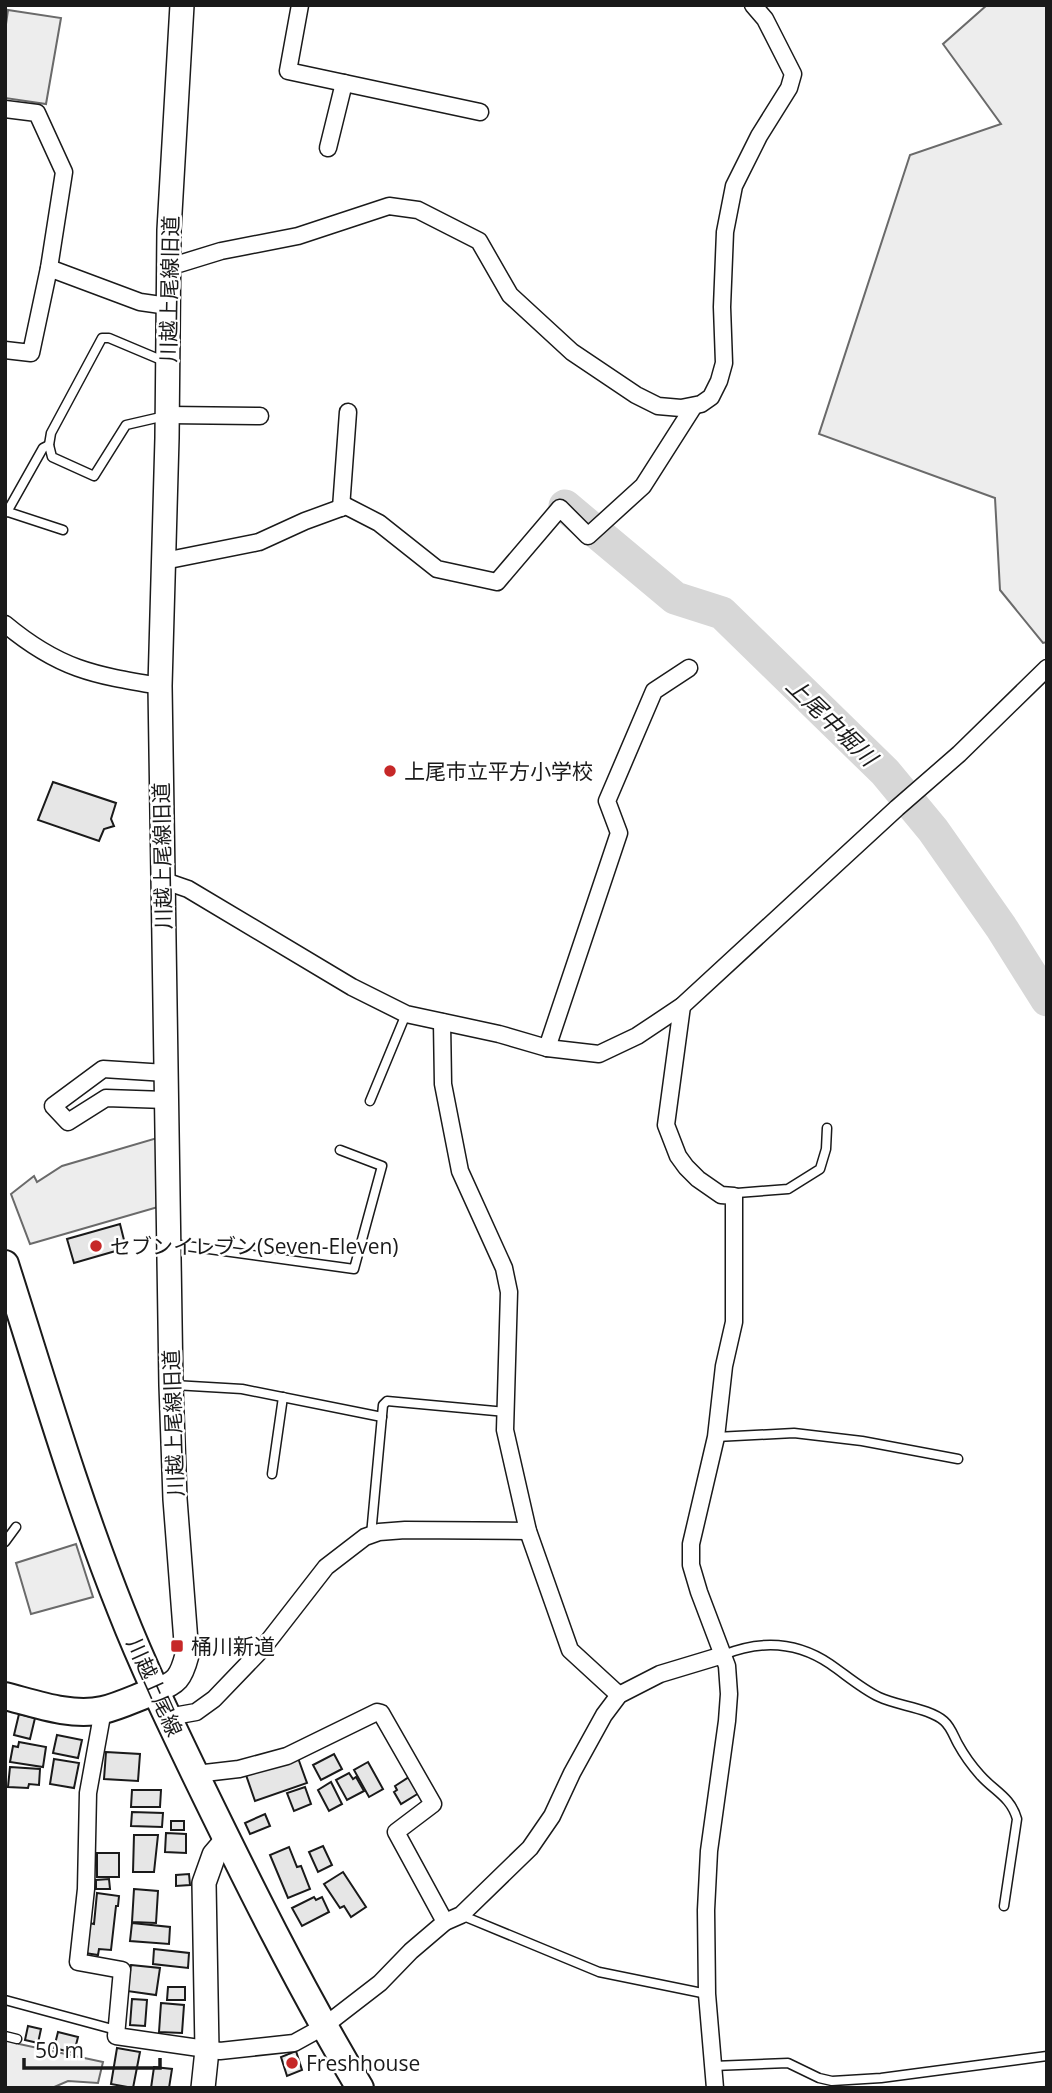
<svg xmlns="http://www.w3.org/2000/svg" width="1052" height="2093" viewBox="0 0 1052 2093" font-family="'Open Sans','Noto Sans JP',sans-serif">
	<rect width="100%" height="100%" fill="#fff"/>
	<g fill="#ededed" stroke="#6a6a6a" stroke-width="2">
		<polygon points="987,5 1047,5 1047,642 1043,643 1000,590 995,498 819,434 910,155 1001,124 943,44"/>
		<polygon points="8,10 61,18 46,104 5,98 5,31"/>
		<polygon points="157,1138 158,1207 30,1244 11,1194 34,1176 37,1182 62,1166"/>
		<polygon points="76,1544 93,1597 31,1614 16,1563"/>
		<polygon points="5,2032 20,2036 19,2044 103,2062 98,2083 68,2081 52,2088 5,2088"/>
	</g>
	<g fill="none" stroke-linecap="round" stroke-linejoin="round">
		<polyline stroke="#d7d7d7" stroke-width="33" points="565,506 675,598 722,613 885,772 933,830 1001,927 1047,1000"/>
	</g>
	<g fill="#e6e6e6" stroke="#1a1a1a" stroke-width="2">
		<polygon points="53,782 116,803 111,819 114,826 104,829 99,841 38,820"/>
		<polygon points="120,1224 126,1248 74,1263 67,1239"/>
		<polygon points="19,1714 35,1718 30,1739 14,1735"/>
		<polygon points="57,1735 82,1740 78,1758 53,1753"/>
		<polygon points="19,1742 46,1747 43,1767 10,1762 13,1746 18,1747"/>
		<polygon points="106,1752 140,1754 138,1781 104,1779"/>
		<polygon points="334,1754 342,1769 321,1780 313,1765"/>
		<polygon points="298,1758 307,1783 255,1801 246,1775"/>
		<polygon points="54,1759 79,1763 74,1788 50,1784"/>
		<polygon points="368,1762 383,1789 369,1797 354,1770"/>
		<polygon points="10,1767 40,1769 39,1785 29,1784 28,1788 8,1787"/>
		<polygon points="349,1773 353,1779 356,1777 364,1791 347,1800 336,1780"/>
		<polygon points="409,1777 419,1793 401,1804 394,1792 397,1790 395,1786"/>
		<polygon points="331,1782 342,1804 329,1811 318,1790"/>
		<polygon points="305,1787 311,1804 294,1811 287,1793"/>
		<polygon points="132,1790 161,1790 160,1807 131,1807"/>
		<polygon points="132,1812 163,1813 162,1827 131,1826"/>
		<polygon points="265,1814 270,1826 250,1834 245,1823"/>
		<rect x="171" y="1821" width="13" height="9"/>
		<polygon points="166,1833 186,1834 186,1853 165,1852"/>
		<polygon points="134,1835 158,1835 154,1872 133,1872"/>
		<polygon points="323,1846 332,1865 318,1872 309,1852"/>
		<polygon points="289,1847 297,1867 301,1866 310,1889 288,1898 270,1855"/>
		<rect x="97" y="1853" width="22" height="24"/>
		<polygon points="343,1872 366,1907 351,1917 344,1906 340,1908 324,1884"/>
		<polygon points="189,1874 190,1885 176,1886 176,1875"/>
		<polygon points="109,1879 110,1889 96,1889 96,1880"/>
		<polygon points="134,1889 158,1891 156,1923 132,1922"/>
		<polygon points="97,1893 119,1896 118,1906 116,1906 111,1950 99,1949 98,1955 85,1953 89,1923 94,1924"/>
		<polygon points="314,1897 316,1900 322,1897 329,1912 302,1926 292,1908"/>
		<polygon points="132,1923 170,1927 169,1944 130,1941"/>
		<polygon points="154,1949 189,1953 188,1968 153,1964"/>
		<polygon points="131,1965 160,1968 156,1995 127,1991"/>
		<polygon points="168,1987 185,1987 185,2000 167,2000"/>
		<polygon points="132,1999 147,2000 145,2026 130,2025"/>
		<polygon points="161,2003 184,2005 182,2033 159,2032"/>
		<polygon points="28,2026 41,2029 38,2043 25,2040"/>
		<polygon points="58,2032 78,2037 74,2053 54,2048"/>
		<polygon points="117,2048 140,2052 133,2088 111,2084"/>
		<polygon points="296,2051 302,2070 287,2076 281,2057"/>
		<polygon points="154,2067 172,2069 169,2088 151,2088"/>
	</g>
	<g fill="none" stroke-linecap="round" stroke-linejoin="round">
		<defs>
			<g id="lane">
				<polyline points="165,416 126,425 94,476 52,457 49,445 51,433 102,338 109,338 166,362"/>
				<polyline points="5,511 63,530"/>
				<polyline points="7,512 43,448 49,445"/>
				<polyline points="370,1101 406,1014"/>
				<polyline points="734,1196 737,1193 788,1189 820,1169 826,1149 827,1128"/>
				<polyline points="172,1244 354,1269 382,1166 340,1150"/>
				<polyline points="174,1385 242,1389 382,1417"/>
				<polyline points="716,1437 794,1433 862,1441 958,1459"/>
				<polyline points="272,1474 283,1397"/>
				<polyline points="371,1535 383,1405 387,1401 506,1412"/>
				<polyline points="5,1542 16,1527"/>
				<path d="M723 1655C760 1640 796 1641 830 1664 846 1675 862 1689 879 1697 898 1706 929 1708 944 1721 951 1727 954 1737 958 1744 964 1755 972 1766 980 1775 994 1791 1011 1797 1017 1819L1004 1906"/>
				<polyline points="461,1915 599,1972 707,1994"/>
				<polyline points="5,2000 116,2030"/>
				<polyline points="5,2036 17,2039"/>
				<polyline points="713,2066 788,2063 819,2078 832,2081 881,2078 1047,2056"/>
			</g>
			<g id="street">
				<polyline points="300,5 288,71 480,112"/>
				<polyline points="5,109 37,113 64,172 49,268 31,353 5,350"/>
				<polyline points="328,148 344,83"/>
				<polyline points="169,267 221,251 298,236 389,206 418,210 479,241 510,295 572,352 636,395 658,406 681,408 701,404 711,397 719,381 724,363 722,307 725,232 734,186 759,136 789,88 793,74 765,19 753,5"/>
				<polyline points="49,268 140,302 168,306"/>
				<polyline points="168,415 260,416"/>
				<polyline points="341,508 348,412"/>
				<polyline points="164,561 259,542 305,521 346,506 379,523 437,569 497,582 560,508 588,536 643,486 694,406"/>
				<path d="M5 624C59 669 93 675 160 686"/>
				<polyline points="162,880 188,889 352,987 406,1014 499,1034 547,1048 599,1054 637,1036 682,1006 897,808 959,754 1047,668"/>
				<polyline points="682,1006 666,1125 678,1156 686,1167 698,1179 721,1195 734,1196 734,1322 724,1366 716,1437 691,1544 691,1565 699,1592 727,1666 729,1694 727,1721 709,1851 706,1910 707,1994 715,2088"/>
				<polyline points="442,1022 443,1084 460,1171 504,1268 509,1292 505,1430 528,1531 570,1650 619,1695"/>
				<polyline points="547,1048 619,833 607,801 654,691 689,668"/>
				<polyline points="166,1073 103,1069 53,1106 68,1122 106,1098 166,1100"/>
				<polyline points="103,1710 88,1793 86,1889 78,1962 122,1970 116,2036 220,2051 294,2043 323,2027 380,1983 411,1951 445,1922 461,1915 530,1848 552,1816 572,1773 604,1715 619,1695 660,1674 723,1655"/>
				<polyline points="168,1717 196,1712 214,1699 263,1648 326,1567 365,1537 379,1532 405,1530 528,1531"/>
				<polyline points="196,1774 239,1769 287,1756 377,1712 381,1713 433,1804 396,1832 445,1922"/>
			</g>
			<g id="secondary">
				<path d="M155 1691C177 1683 181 1678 187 1655L175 1499 171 1385 160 686 167 438 169 230 182 5"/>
				<polyline points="203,2088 207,2050 204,1883 214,1855 226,1841"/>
			</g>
			<g id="primary">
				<path d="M5 1264C42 1380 76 1497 121 1610 143 1666 169 1720 195 1774 247 1881 299 1986 360 2088"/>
				<path d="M5 1696C36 1704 71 1717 103 1710 120 1706 138 1697 155 1691"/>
			</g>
		</defs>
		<use href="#lane" stroke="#1a1a1a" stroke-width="11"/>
		<use href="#street" stroke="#1a1a1a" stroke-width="19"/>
		<use href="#secondary" stroke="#1a1a1a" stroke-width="26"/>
		<use href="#primary" stroke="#1a1a1a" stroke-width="30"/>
		<use href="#lane" stroke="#fff" stroke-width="8"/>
		<use href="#street" stroke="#fff" stroke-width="16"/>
		<use href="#secondary" stroke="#fff" stroke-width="23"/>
		<use href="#primary" stroke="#fff" stroke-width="26"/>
	</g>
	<g fill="#c62828" stroke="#fff" stroke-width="2.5">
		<circle cx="390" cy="771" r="7"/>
		<circle cx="96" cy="1246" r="7"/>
		<rect x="170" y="1639" width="14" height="14" rx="3.5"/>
		<circle cx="292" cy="2063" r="7"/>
	</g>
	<g text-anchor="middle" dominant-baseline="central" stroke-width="5" stroke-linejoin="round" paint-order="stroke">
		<g font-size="21" fill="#1a1a1a" stroke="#fff">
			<text transform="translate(169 289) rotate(-89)">川越上尾線旧道</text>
			<text transform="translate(162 856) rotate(-91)">川越上尾線旧道</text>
			<text transform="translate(173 1423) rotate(-92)">川越上尾線旧道</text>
			<text transform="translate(155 1687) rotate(66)">川越上尾線</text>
		</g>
		<g font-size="21" fill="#1a1a1a" stroke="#fff" text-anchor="start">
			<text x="404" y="771">上尾市立平方小学校</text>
			<text x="110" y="1246">セブンイレブン(Seven-Eleven)</text>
			<text x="191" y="1646">桶川新道</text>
			<text x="306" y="2063">Freshhouse</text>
		</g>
		<g font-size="23" font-style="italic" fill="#1a1a1a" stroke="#fff">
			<text transform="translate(832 721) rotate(44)">上尾中堀川</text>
		</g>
	</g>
	<rect width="1052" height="2093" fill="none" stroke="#1a1a1a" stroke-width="14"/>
	<path d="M24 2058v10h136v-10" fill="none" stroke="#1a1a1a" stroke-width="3.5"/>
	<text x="35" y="2058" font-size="21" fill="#1a1a1a" stroke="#ffffff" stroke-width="5" paint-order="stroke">50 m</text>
</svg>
